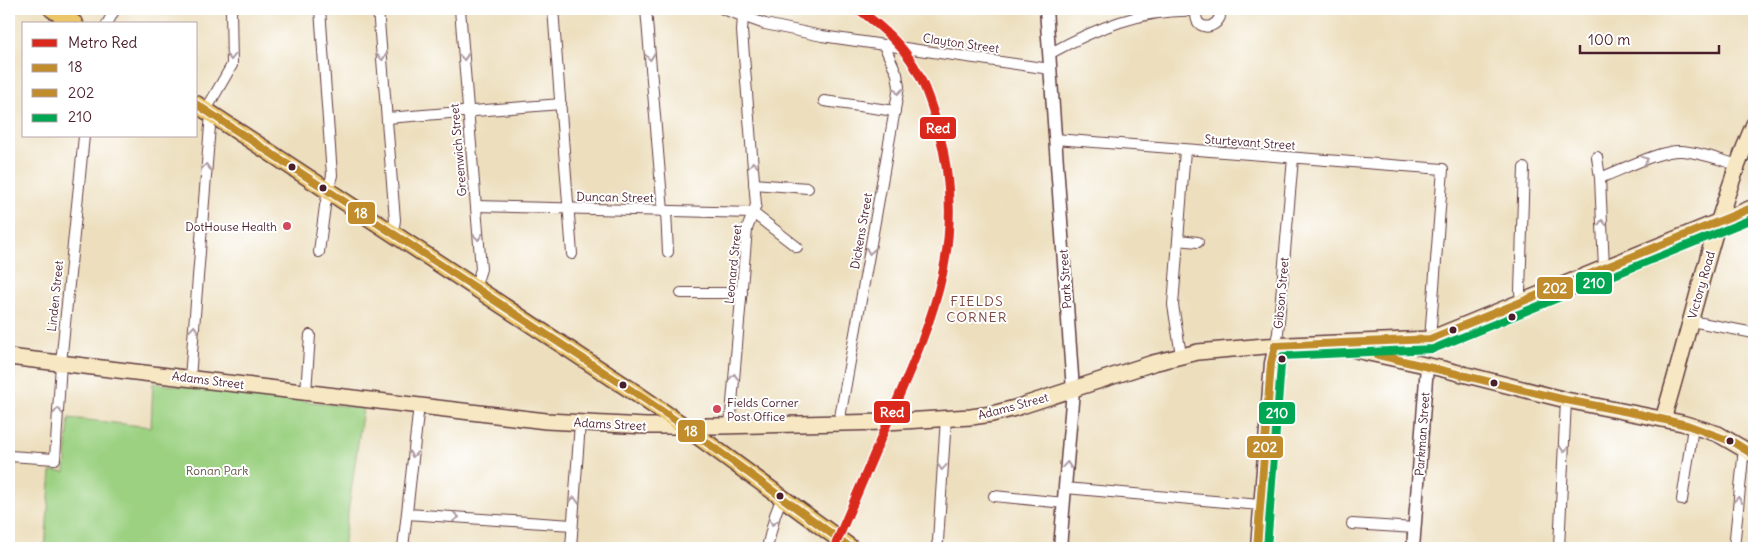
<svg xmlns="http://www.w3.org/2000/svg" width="1763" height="557" viewBox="0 0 1763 557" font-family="Delius,sans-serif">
	<rect width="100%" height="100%" fill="#fff"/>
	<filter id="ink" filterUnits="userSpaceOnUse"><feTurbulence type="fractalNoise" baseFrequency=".02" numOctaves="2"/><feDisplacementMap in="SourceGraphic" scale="10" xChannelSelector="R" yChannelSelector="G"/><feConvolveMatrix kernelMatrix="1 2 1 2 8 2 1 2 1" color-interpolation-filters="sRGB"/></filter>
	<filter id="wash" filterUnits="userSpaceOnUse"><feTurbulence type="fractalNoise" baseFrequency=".0096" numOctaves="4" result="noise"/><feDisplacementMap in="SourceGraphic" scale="20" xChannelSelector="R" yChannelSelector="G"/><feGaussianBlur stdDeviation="1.12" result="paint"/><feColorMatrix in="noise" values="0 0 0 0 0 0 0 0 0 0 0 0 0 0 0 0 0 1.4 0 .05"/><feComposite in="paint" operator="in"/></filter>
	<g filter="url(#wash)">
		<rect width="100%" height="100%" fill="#eddfbe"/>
		<polygon fill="#9cd182" stroke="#737856" points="153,383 363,408 343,548 45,548 51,471 65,472 69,418 151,427"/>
	</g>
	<g filter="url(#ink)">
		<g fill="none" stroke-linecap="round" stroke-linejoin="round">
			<defs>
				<g id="minor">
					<polyline points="378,9 395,220 393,233"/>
					<polyline points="460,9 481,269 475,288"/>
					<polyline points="553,9 572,254"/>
					<polyline points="646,9 663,211"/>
					<polyline points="723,9 765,24 822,36 1050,69"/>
					<path d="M1198 9C1190 25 1211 35 1220 17L1217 9"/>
					<polyline points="107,24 115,9"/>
					<path d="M1049 54C1094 29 1144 8 1196 11"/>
					<polyline points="824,101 895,111"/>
					<polyline points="206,110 232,65 231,9"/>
					<polyline points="387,118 561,104"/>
					<polyline points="1055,139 1443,169 1430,339"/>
					<polyline points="1597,157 1600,178 1604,268"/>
					<path d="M1600 178C1622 170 1659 150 1681 151 1700 152 1720 160 1738 165"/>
					<polyline points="754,184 808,188"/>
					<polyline points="476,206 753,213 797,247"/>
					<polyline points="666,211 668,252"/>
					<polyline points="1178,240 1198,242"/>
					<polyline points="319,252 325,206 332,175 320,9"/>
					<polyline points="681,293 742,293"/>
					<polyline points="1521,302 1520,291 1524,168"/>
					<polyline points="1691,321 1754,333"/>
					<polyline points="1275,346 1278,333 1293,158"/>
					<polyline points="1181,355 1173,305 1185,150"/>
					<polyline points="190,378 211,113"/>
					<polyline points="306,392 310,335"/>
					<polyline points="839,423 899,87 897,74 884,45"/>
					<polyline points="730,426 747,229 756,205 742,31 743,16"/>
					<polyline points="9,456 55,459 61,363 84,136"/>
					<polyline points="1065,488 1260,505"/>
					<polyline points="994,496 1064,503"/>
					<polyline points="1682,500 1693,427"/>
					<polyline points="407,514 572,525"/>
					<polyline points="1352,524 1415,528"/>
					<polyline points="403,548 419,405"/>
					<polyline points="571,548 580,423"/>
					<polyline points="767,548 775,515 782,497"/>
					<polyline points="936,548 938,541 946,418"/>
					<polyline points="1559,548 1566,400"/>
					<polyline points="1734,548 1744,448"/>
				</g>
				<g id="tertiary">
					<polyline points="1046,9 1073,390 1060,548"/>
					<polyline points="1257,548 1271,363 1275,346"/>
					<polyline points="1413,548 1427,366"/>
				</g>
				<g id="secondary">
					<polyline points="1346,348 1443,369 1566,400 1682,423 1718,434 1754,455"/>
					<polyline points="9,357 546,421 646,426 719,426 886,422 971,417 992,414 1015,408 1153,363 1198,352 1265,346 1430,339 1754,207"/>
					<path d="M1663 419C1693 321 1713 218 1754 124"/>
				</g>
				<g id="primary">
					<polyline points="52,9 75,24"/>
					<polyline points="196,104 634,392 684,426 851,548"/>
				</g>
			</defs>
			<use href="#minor" stroke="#623c41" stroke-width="12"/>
			<use href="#tertiary" stroke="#623c41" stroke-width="15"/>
			<use href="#secondary" stroke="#623c41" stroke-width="18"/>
			<use href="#primary" stroke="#623c41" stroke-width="19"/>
			<use href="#minor" stroke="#fff" stroke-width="10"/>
			<use href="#tertiary" stroke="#fff" stroke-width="12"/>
			<use href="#secondary" stroke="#f7e8c3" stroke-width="15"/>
			<use href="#primary" stroke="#ecc669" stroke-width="16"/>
			<defs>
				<polyline id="bus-1" points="196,104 634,392 684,426 851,548"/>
				<g id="bus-2">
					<polyline points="1275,346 1430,339 1754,207"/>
					<polyline points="1378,355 1566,400 1639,414 1687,425 1733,442 1754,455"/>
					<polyline points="1257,548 1271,363 1275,346"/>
				</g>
				<polyline id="bus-3" points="1267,548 1281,365 1283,356 1433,349 1754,218"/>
			</defs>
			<use href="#bus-1" stroke="#fff" stroke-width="11"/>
			<use href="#bus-2" stroke="#fff" stroke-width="11"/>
			<use href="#bus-3" stroke="#fff" stroke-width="11"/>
			<use href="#bus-1" stroke="#c08c2c" stroke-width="8"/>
			<use href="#bus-2" stroke="#c08c2c" stroke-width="8"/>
			<use href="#bus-3" stroke="#00a651" stroke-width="8"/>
			<defs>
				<path id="metro-1" d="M834 548C853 503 873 458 892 412 935 314 968 238 938 128 922 69 907 45 858 9"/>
			</defs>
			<use href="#metro-1" stroke="#fff" stroke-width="12"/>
			<use href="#metro-1" stroke="#da291c" stroke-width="9"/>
		</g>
		<defs><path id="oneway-chevron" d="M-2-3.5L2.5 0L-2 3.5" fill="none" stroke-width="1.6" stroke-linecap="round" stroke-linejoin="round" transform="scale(1.25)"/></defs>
		<g stroke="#ae9aa0">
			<use href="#oneway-chevron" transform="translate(231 57) rotate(90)"/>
			<use href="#oneway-chevron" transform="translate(382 57) rotate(85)"/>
			<use href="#oneway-chevron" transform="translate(464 57) rotate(85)"/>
			<use href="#oneway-chevron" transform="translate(650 57) rotate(85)"/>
			<use href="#oneway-chevron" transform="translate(898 91) rotate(96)"/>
			<use href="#oneway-chevron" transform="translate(1645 160) rotate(-22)"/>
			<use href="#oneway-chevron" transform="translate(753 165) rotate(-94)"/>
			<use href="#oneway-chevron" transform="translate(206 167) rotate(-86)"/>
			<use href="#oneway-chevron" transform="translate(1602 223) rotate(-92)"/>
			<use href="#oneway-chevron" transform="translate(478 237) rotate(85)"/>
			<use href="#oneway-chevron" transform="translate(870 251) rotate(100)"/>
			<use href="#oneway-chevron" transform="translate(194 329) rotate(-85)"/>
			<use href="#oneway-chevron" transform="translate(734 377) rotate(-85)"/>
			<use href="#oneway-chevron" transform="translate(58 411) rotate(-87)"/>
			<use href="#oneway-chevron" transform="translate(1564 449) rotate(93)"/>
			<use href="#oneway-chevron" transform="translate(413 454) rotate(96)"/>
			<use href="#oneway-chevron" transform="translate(1067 465) rotate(-85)"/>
			<use href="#oneway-chevron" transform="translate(942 467) rotate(94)"/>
			<use href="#oneway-chevron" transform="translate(574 500) rotate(-86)"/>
			<use href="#oneway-chevron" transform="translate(1738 500) rotate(-85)"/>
			<use href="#oneway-chevron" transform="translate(456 517) rotate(4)"/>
			<use href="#oneway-chevron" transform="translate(773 522) rotate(104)"/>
		</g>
	</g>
	<g fill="#4a1f2b" stroke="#fff" stroke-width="2">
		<circle cx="292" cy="167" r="4.5"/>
		<circle cx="323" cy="188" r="4.5"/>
		<circle cx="1512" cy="317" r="4.5"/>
		<circle cx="1453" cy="330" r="4.5"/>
		<circle cx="1282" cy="359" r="4.5"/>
		<circle cx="1494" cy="383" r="4.5"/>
		<circle cx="623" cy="385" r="4.5"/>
		<circle cx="1730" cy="441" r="4.5"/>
		<circle cx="780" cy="496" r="4.5"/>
	</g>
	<g fill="#d1495b" stroke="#fff" stroke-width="2">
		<circle cx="287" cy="226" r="5"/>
		<circle cx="717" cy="409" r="5"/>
	</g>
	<g text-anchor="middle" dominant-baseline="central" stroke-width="4" stroke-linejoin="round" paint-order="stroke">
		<g font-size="12" fill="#4a1f2b" stroke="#fff">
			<text transform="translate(961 43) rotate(8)">Clayton Street</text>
			<text transform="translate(1250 142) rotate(4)">Sturtevant Street</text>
			<text transform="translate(458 150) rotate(-95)">Greenwich Street</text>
			<text transform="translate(615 197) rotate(1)">Duncan Street</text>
			<text transform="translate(861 231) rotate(-80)">Dickens Street</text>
			<text transform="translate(733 264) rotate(-84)">Leonard Street</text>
			<text transform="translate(1065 279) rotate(-94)">Park Street</text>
			<text transform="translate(1701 285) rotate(-74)">Victory Road</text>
			<text transform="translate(1281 293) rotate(-85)">Gibson Street</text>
			<text transform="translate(55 296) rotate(-84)">Linden Street</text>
			<text transform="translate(208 380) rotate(7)">Adams Street</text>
			<text transform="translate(1013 406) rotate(-15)">Adams Street</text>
			<text transform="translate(610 424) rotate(3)">Adams Street</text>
			<text transform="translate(1422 434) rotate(-86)">Parkman Street</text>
		</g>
		<g font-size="12" fill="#4a1f2b" stroke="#fff" text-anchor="end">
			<text x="277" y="226">DotHouse Health</text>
			<text x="727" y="402" text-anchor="start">Fields Corner<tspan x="727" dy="14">Post Office</tspan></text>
		</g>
		<g font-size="12" fill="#635445" stroke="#fff">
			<text x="217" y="470">Ronan Park</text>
		</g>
		<g font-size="14" letter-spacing="1" fill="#7d4b43" stroke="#fff">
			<text x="977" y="301">FIELDS<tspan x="977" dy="16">CORNER</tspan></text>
		</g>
	</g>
	<g stroke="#fff" stroke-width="2">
		<rect x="919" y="116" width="38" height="24" rx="5" fill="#da291c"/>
		<rect x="347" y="201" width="29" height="24" rx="5" fill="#c08c2c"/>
		<rect x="1575" y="271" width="38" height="24" rx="5" fill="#00a651"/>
		<rect x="1536" y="276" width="38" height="24" rx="5" fill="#c08c2c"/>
		<rect x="873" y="400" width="38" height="24" rx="5" fill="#da291c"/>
		<rect x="1258" y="401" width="38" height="24" rx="5" fill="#00a651"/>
		<rect x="677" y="419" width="29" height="24" rx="5" fill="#c08c2c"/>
		<rect x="1246" y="435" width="38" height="24" rx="5" fill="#c08c2c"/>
	</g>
	<g font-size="14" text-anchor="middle" font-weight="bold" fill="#fff">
		<text x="938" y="133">Red</text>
		<text x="361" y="218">18</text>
		<text x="1594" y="288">210</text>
		<text x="1555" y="293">202</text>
		<text x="892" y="417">Red</text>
		<text x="1277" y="418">210</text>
		<text x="691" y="436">18</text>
		<text x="1265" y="452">202</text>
	</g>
	<rect width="1763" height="557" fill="none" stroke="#fff" stroke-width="30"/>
	<rect x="22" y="22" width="175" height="115" fill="#ffffff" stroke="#b7a5aa"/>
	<rect x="32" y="39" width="25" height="8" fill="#da291c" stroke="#b7a5aa"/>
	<text x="68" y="48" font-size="15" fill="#4a1f2b">Metro Red</text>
	<rect x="32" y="64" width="25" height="8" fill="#c08c2c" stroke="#b7a5aa"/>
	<text x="68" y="72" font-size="15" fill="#4a1f2b">18</text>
	<rect x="32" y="89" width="25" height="8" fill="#c08c2c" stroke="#b7a5aa"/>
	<text x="68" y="98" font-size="15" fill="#4a1f2b">202</text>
	<rect x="32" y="114" width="25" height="8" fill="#00a651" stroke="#b7a5aa"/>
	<text x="68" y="122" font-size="15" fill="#4a1f2b">210</text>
	<path d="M1580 45v8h139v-8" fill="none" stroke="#4a1f2b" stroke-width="2.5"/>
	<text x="1588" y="45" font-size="15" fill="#4a1f2b" stroke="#ffffff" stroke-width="4" paint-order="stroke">100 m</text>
</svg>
